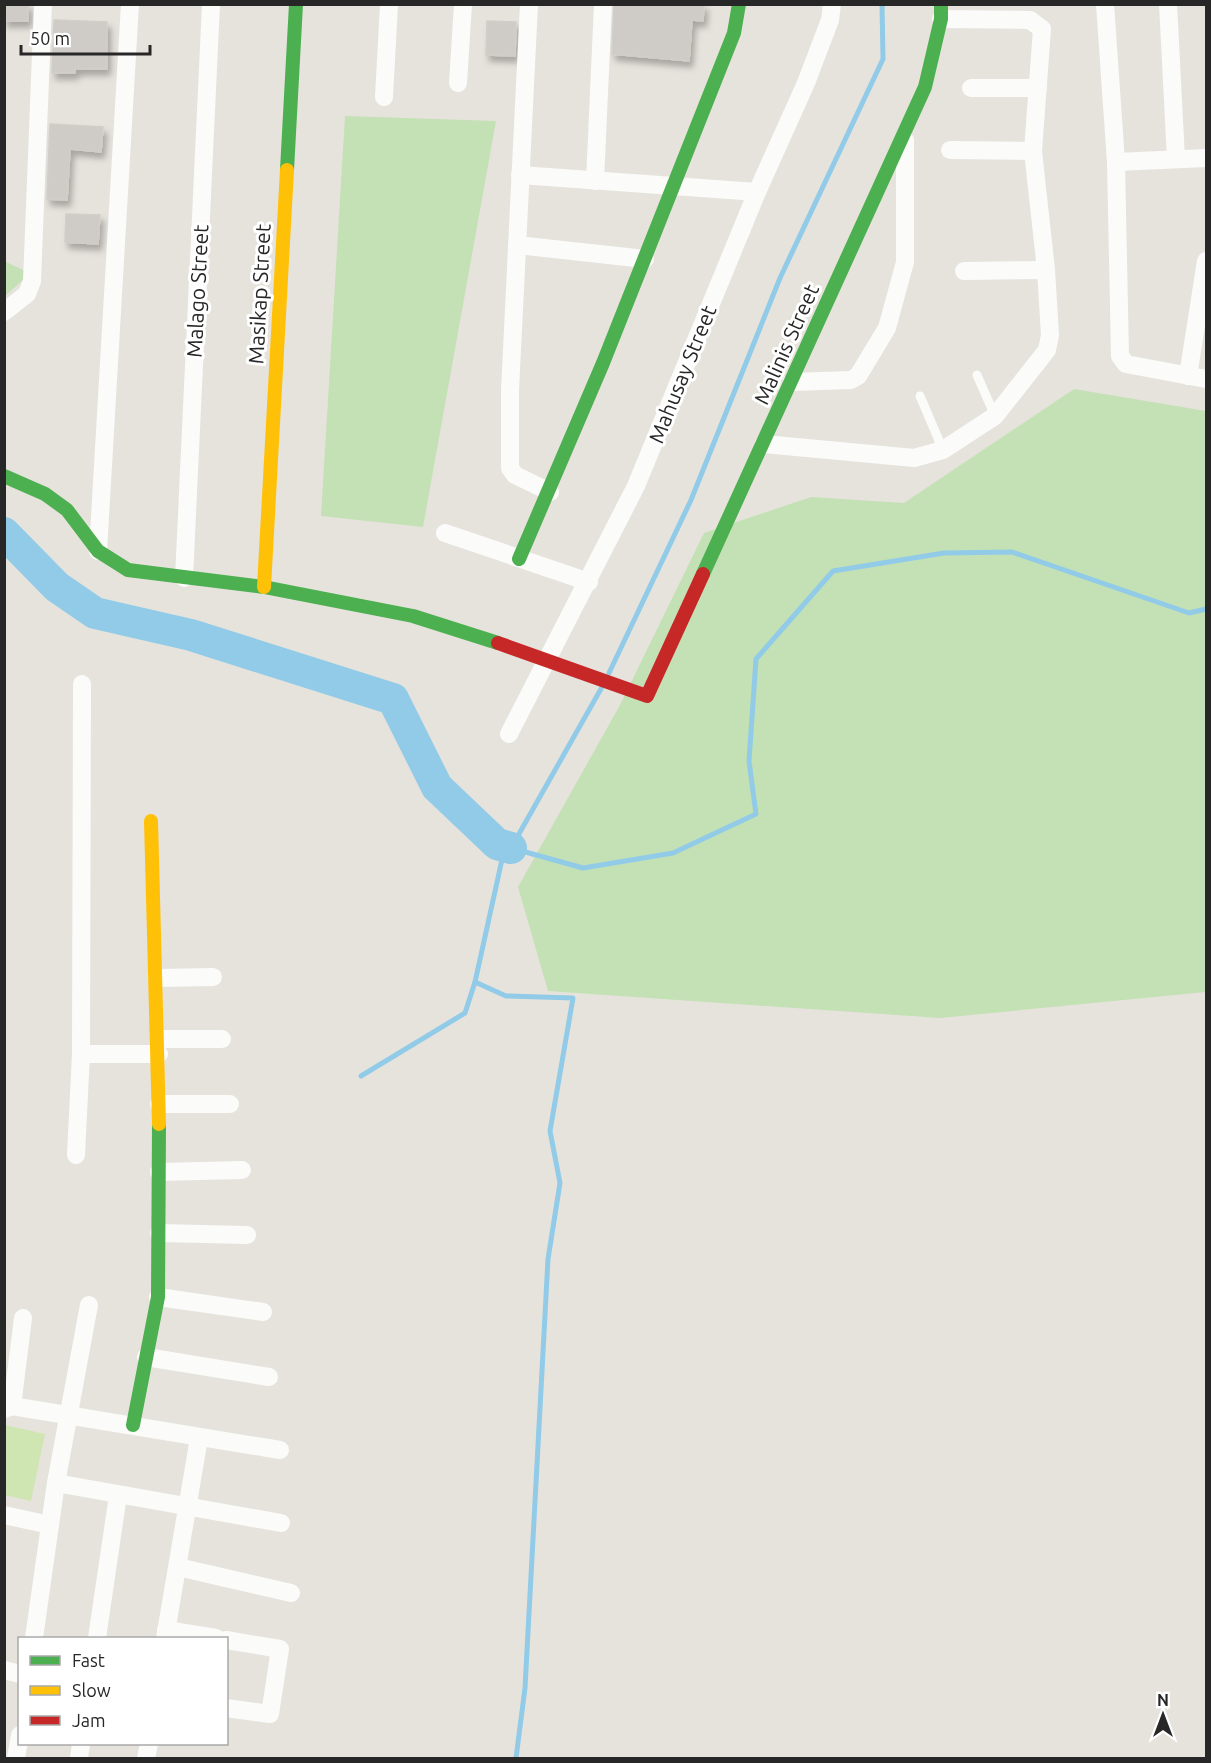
<svg xmlns="http://www.w3.org/2000/svg" width="1211" height="1763" viewBox="0 0 1211 1763" font-family="Ubuntu,sans-serif">
	<defs>
		<filter id="shadow"><feDropShadow dx="3.5" dy="6" stdDeviation="3" flood-color="#0004"/></filter>
	</defs>
	<rect width="100%" height="100%" fill="#e6e3dd"/>
	<g fill="#c4e1b5">
		<polygon points="345,116 496,121 423,527 321,516"/>
		<polygon points="4,261 25,271 23,280 5,296"/>
		<polygon points="1074,389 1206,411 1206,992 940,1018 548,991 518,887 620,705 704,533 811,497 904,503"/>
	</g>
	<polygon fill="#cfe6b3" points="5,1425 45,1434 31,1501 5,1495"/>
	<g fill="none" stroke-linecap="round" stroke-linejoin="round">
		<g stroke="#91cbe8" stroke-width="5">
			<polyline points="609,673 691,500 780,278 883,59 882,4"/>
			<polyline points="602,687 511,848 583,868 673,853 756,814 749,761 756,659 833,571 944,553 1012,552 1189,613 1206,609"/>
			<polyline points="505,846 475,982 506,996 573,998 550,1131 560,1183 548,1259 525,1688 516,1758"/>
			<polyline points="361,1076 465,1013 475,982"/>
		</g>
		<polyline stroke="#91cbe8" stroke-width="32" points="4,533 57,587 95,613 191,635 393,699 437,787 497,844 511,848"/>
	</g>
	<g fill="#cfccc8" stroke="#d1cec9" stroke-width="1.5" filter="url(#shadow)">
		<rect x="4" y="4" width="24" height="17"/>
		<polygon points="614,4 704,4 703,21 692,20 689,61 612,54"/>
		<polygon points="54,20 107,22 107,69 75,69 75,73 52,73"/>
		<polygon points="487,21 516,22 515,56 486,55"/>
		<polygon points="50,124 103,127 101,152 70,149 67,200 47,199"/>
		<polygon points="66,214 100,215 98,244 65,242"/>
	</g>
	<g fill="none" stroke-linecap="round" stroke-linejoin="round">
		<g stroke="#fbfbfa" stroke-width="9">
			<polyline points="977,375 995,416"/>
			<polyline points="920,396 943,450"/>
		</g>
		<g stroke="#fbfbfa" stroke-width="18">
			<polyline points="529,4 510,390 510,468 515,475 550,492"/>
			<polyline points="1105,4 1116,162 1120,356 1126,364 1206,379"/>
			<polyline points="1168,4 1176,159"/>
			<polyline points="458,83 463,4"/>
			<polyline points="971,88 1038,88"/>
			<polyline points="384,97 389,4"/>
			<polyline points="950,150 1033,151"/>
			<polyline points="1116,162 1206,158"/>
			<polyline points="520,175 757,192"/>
			<polyline points="595,181 603,4"/>
			<polyline points="517,245 645,259"/>
			<polyline points="964,271 1046,270"/>
			<polyline points="4,312 27,294 32,281 43,4"/>
			<polyline points="1188,376 1206,261"/>
			<polyline points="792,382 851,380 858,376 887,328 905,262 905,140"/>
			<polyline points="764,444 914,458 943,450 995,416 1047,350 1050,335 1046,270 1033,151 1042,29 1030,20 941,19"/>
			<polyline points="445,533 589,582"/>
			<polyline points="98,551 130,4"/>
			<polyline points="184,578 211,4"/>
			<polyline points="509,734 636,486 757,192 806,83 830,20 832,4"/>
			<polyline points="157,978 213,977"/>
			<polyline points="159,1039 222,1039"/>
			<polyline points="81,1054 159,1054"/>
			<polyline points="159,1104 230,1104"/>
			<polyline points="76,1155 81,1054 82,684"/>
			<polyline points="159,1172 242,1170"/>
			<polyline points="159,1233 247,1235"/>
			<polyline points="158,1297 263,1312"/>
			<polyline points="146,1357 269,1377"/>
			<polyline points="12,1406 23,1318"/>
			<polyline points="4,1409 12,1406 280,1450"/>
			<polyline points="56,1483 89,1305"/>
			<polyline points="4,1515 50,1525 34,1638"/>
			<polyline points="50,1525 56,1483 281,1523"/>
			<polyline points="178,1567 291,1593"/>
			<polyline points="166,1630 216,1638"/>
			<polyline points="97,1638 118,1495"/>
			<polyline points="165,1638 199,1438"/>
			<polyline points="226,1640 280,1649 270,1714 226,1708"/>
			<polyline points="4,1670 20,1674"/>
			<polyline points="16,1758 20,1735"/>
			<polyline points="79,1758 81,1744"/>
			<polyline points="146,1758 149,1744"/>
		</g>
		<g stroke="#4caf50" stroke-width="14">
			<polyline points="287,170 296,4"/>
			<polyline points="4,476 45,494 67,510 98,551 128,570 264,587 413,616 498,643"/>
			<polyline points="519,559 603,363 734,33 739,4"/>
			<polyline points="703,574 925,87 941,19 941,4"/>
			<polyline points="133,1425 158,1297 159,1124"/>
		</g>
		<g stroke="#ffc107" stroke-width="14">
			<polyline points="264,587 287,170"/>
			<polyline points="151,821 159,1124"/>
		</g>
		<polyline stroke="#c62828" stroke-width="14" points="498,643 647,696 703,574"/>
	</g>
	<g text-anchor="middle" dominant-baseline="central" stroke-width="6" stroke-linejoin="round" paint-order="stroke">
		<g font-size="21" fill="#272727" stroke="#fff">
			<text transform="translate(197 291) rotate(-87)">Malago Street</text>
			<text transform="translate(259 294) rotate(-87)">Masikap Street</text>
			<text transform="translate(786 344) rotate(-66)">Malinis Street</text>
			<text transform="translate(682 374) rotate(-68)">Mahusay Street</text>
		</g>
	</g>
	<rect width="1211" height="1763" fill="none" stroke="#272727" stroke-width="12"/>
	<rect x="18" y="1637" width="210" height="108" fill="#ffffff" stroke="#a9a9a9" stroke-width="1.5"/>
	<rect x="30" y="1656" width="30" height="9" fill="#4caf50" stroke="#a9a9a9" stroke-width="1.5"/>
	<text x="72" y="1667" font-size="18" fill="#272727">Fast</text>
	<rect x="30" y="1686" width="30" height="9" fill="#ffc107" stroke="#a9a9a9" stroke-width="1.5"/>
	<text x="72" y="1697" font-size="18" fill="#272727">Slow</text>
	<rect x="30" y="1716" width="30" height="9" fill="#c62828" stroke="#a9a9a9" stroke-width="1.5"/>
	<text x="72" y="1727" font-size="18" fill="#272727">Jam</text>
	<g transform="translate(1163 1715)" stroke="#ffffff" stroke-width="4.5" paint-order="stroke">
	<path d="M0-4.5L10 22L0 15L-10 22Z" fill="#272727"/>
	<text y="-9" font-size="16" font-weight="bold" text-anchor="middle" fill="#272727">N</text>
	</g>
	<path d="M21 45v9h129v-9" fill="none" stroke="#272727" stroke-width="3"/>
	<text x="30" y="45" font-size="18" fill="#272727" stroke="#ffffff" stroke-width="4.5" paint-order="stroke">50 m</text>
</svg>
